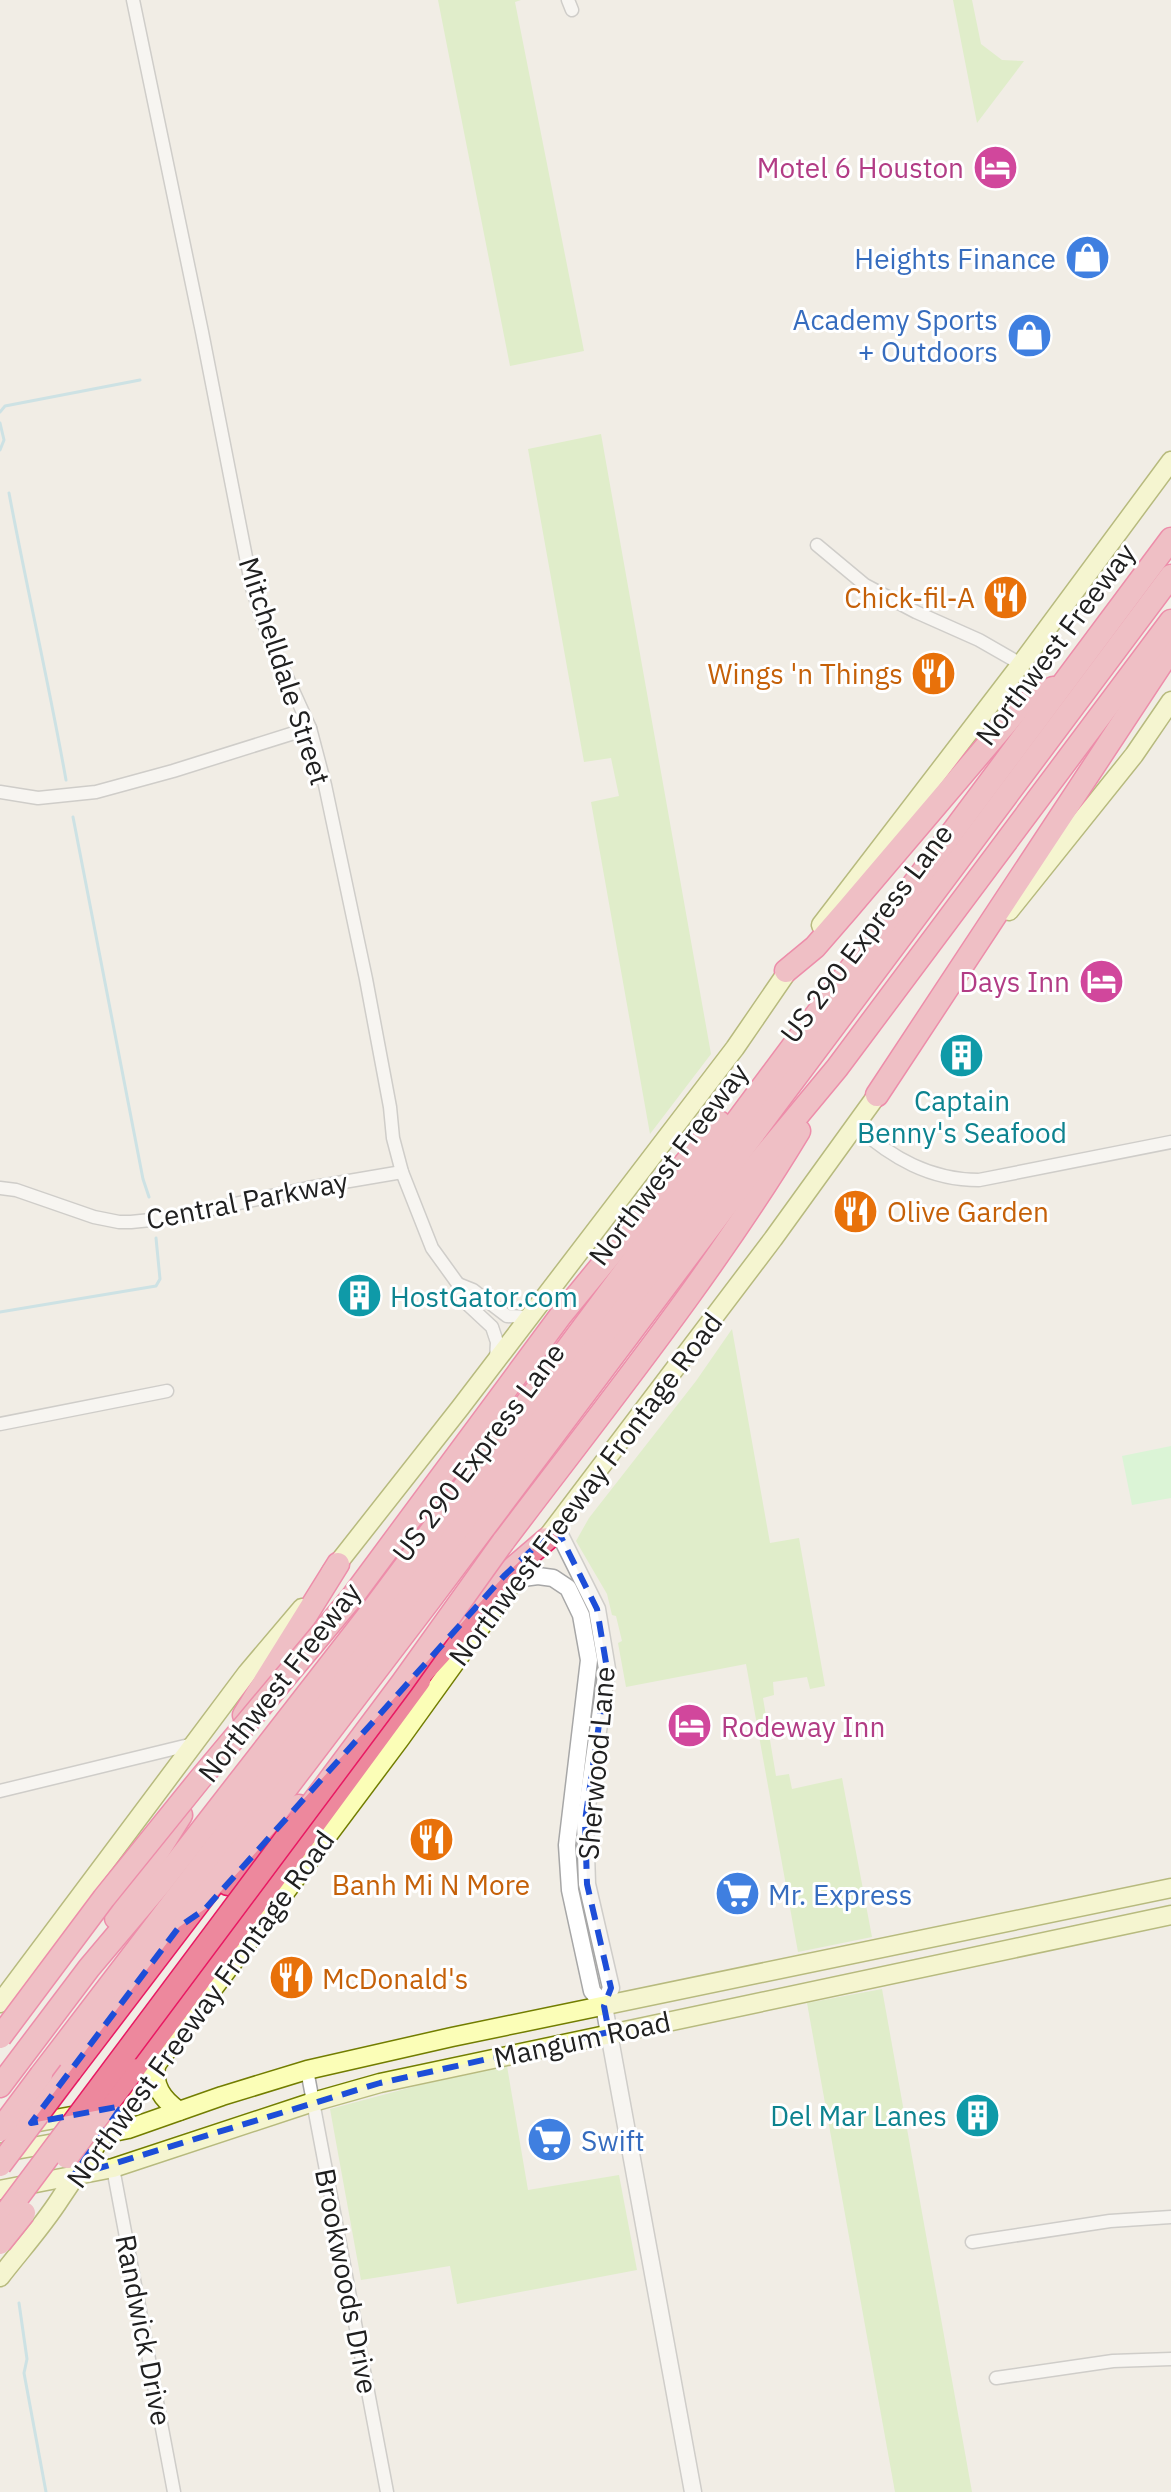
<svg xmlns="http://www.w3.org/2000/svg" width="1171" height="2492" viewBox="0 0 1171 2492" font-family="'IBM Plex Sans',sans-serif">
	<rect width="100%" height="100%" fill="#f1ede5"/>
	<g fill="#cceea8">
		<polygon points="438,0 521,0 515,2 584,351 510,366"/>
		<polygon points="953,0 972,0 981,44 1002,60 1024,61 977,123"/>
		<polygon points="601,434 711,1054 650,1134 591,802 619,796 611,758 584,762 528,449"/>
		<polygon points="732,1329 770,1543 799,1538 825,1686 810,1689 807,1677 773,1682 774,1695 763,1698 776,1776 789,1774 792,1789 842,1778 872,1937 798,1952 746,1664 626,1687 618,1643 622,1641 616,1616 612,1615 607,1594 576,1541 589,1518 696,1381"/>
		<polygon points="882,1989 972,2492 895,2492 807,2003"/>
		<polygon points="507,2066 528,2190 619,2175 637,2270 457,2304 450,2266 361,2280 330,2109 420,2085"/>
	</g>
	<polygon fill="#c0fdc4" points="1171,1446 1171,1498 1132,1505 1122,1456"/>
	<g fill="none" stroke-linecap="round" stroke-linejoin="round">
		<g stroke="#a3d4e2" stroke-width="3">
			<polyline points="0,412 5,406 140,380"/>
			<polyline points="0,423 4,440 0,450"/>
			<path d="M9 493C27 589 49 684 66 780"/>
			<polyline points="73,817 143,1179 149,1197"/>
			<polyline points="0,1312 156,1286 160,1279 156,1238"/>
			<polyline points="19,2303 27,2359 24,2373 46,2492"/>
		</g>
		<defs>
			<g id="minor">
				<polyline points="133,0 202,332 252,588 267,633 310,728 325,785 366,979 390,1107 393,1138 402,1172 432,1248 458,1284 463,1300 492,1327 497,1342 496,1359"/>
				<polyline points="568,0 572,10"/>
				<polyline points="817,545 865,585 916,612 979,640 1021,664"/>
				<polyline points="0,792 38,798 96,792 173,771 310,728"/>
				<path d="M856 1126C892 1158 930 1180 979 1180L1171 1142"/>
				<polyline points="0,1188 16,1190 94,1217 119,1222 131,1222 170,1218 308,1188 402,1172"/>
				<polyline points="458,1284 473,1290 507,1316 529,1317"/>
				<polyline points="0,1424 167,1391"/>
				<polyline points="0,1791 193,1744"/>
				<polyline points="307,2070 387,2492"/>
				<polyline points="113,2168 174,2492"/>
				<polyline points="972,2242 1110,2221 1171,2217"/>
				<polyline points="996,2378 1113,2361 1171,2359"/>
			</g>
			<g id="tertiary">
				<polyline points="556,1527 597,1609 607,1669 585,1821 587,1884 611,1988 604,2006"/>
				<polyline points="515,1579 538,1576 553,1578 568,1588 581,1615 589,1660 567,1845 570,1890 592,1991 604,2006 693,2492"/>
			</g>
			<g id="secondary">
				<polyline points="1009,911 1134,755 1171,701"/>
				<polyline points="821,925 1021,664 1171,461"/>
				<polyline points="539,1548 773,1239 885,1084"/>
				<polyline points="331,1572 460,1408 735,1048 794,962"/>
				<polyline points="0,2003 247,1673 302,1608"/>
				<path d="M156 2065C153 2086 162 2099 179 2111"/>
				<polyline points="22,2125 88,2113"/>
				<polyline points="99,2135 128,2129 222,2096 307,2070 452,2037 1171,1888"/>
				<polyline points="4,2152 66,2141"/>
				<polyline points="0,2190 113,2168 313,2102 380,2083 1171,1915"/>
				<path d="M0 2277C20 2251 42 2227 60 2199 91 2153 120 2107 156 2065L400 1739 521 1571"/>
			</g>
			<g id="motorway">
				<polyline points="786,971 815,947 848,909 1018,709 1053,688"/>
				<polyline points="877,1095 1171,649"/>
				<path d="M503 1542C605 1407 712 1275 799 1131"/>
				<polyline points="353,1596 561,1315 719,1122"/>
				<polyline points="406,1690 440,1653 504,1576 547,1539"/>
				<polyline points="244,1715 338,1564"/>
				<polyline points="228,1884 299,1806"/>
				<polyline points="116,1918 181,1815"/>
				<polyline points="133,2070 419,1681"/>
				<polyline points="70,2072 429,1601 754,1168 837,1068 1171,621"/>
				<polyline points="41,2075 393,1615 1171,576"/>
				<polyline points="0,2086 89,1968 159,1885 371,1612 1171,539"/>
			</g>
		</defs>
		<use href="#minor" stroke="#a7a7a7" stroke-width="15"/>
		<use href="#tertiary" stroke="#a7a7a7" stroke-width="19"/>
		<use href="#secondary" stroke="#727d00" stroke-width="21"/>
		<use href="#motorway" stroke="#e81a63" stroke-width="25"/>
		<use href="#minor" stroke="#fff" stroke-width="12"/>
		<use href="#tertiary" stroke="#fff" stroke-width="16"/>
		<use href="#secondary" stroke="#fbfeb7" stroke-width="18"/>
		<use href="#motorway" stroke="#ed889d" stroke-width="22"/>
		<defs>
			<g id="motorway-bridge">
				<polyline points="0,2037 104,1898 200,1779 353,1596"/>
				<polyline points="0,2130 41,2075"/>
				<polyline points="67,2157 133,2070"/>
				<polyline points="0,2165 70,2072"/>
				<polyline points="0,2221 402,1683 503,1542"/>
				<polyline points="0,2243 24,2213"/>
			</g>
		</defs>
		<use href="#motorway-bridge" stroke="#e81a63" stroke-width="25" stroke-linecap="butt"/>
		<use href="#motorway-bridge" stroke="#ed889d" stroke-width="22"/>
	</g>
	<path d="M0 0H1171V2492H0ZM556 1527 597 1609 607 1669 585 1821 587 1884 611 1988 604 2006 609 2032 380 2083 73 2176 122 2106 31 2123 179 1927 205 1909 504 1576Z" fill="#f1ede5" fill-opacity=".55" fill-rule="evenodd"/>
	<path fill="none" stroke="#1d4ed8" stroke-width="6" stroke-dasharray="16 10" stroke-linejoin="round" d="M556 1527 597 1609 607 1669 585 1821 587 1884 611 1988 604 2006 609 2032 380 2083 73 2176 122 2106 31 2123 179 1927 205 1909 504 1576Z"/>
	<defs>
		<symbol id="hotel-disc" viewBox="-11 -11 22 22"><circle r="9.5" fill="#d1479c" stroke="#fff"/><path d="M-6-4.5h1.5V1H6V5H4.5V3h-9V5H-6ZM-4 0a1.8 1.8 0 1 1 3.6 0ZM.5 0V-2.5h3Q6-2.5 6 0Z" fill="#fff"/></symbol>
		<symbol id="shop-disc" viewBox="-11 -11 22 22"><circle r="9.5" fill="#3f7fe0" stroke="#fff"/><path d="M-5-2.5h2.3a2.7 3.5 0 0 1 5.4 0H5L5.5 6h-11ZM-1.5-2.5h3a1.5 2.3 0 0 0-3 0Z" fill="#fff"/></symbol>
		<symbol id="restaurant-disc" viewBox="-11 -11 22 22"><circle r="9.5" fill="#e8710a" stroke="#fff"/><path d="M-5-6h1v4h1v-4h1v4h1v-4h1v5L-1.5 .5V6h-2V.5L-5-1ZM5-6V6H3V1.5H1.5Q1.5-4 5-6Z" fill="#fff"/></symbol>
		<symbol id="building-disc" viewBox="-11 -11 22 22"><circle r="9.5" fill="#0f9aa8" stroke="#fff"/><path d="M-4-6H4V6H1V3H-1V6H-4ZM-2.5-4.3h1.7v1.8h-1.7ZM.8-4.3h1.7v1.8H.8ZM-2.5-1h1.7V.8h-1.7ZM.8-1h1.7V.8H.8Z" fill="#fff"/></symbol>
		<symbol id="supermarket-disc" viewBox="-11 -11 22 22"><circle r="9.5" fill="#3f7fe0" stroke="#fff"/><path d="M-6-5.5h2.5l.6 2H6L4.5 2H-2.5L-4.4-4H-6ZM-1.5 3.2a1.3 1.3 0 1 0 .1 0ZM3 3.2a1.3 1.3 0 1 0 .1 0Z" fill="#fff"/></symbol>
	</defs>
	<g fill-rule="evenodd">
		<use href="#hotel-disc" x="970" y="142" width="51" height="51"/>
		<use href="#shop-disc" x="1062" y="232" width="51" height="51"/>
		<use href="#shop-disc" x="1004" y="310" width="51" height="51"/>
		<use href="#restaurant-disc" x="980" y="572" width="51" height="51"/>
		<use href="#restaurant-disc" x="908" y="648" width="51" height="51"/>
		<use href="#hotel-disc" x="1076" y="956" width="51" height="51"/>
		<use href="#building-disc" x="936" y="1030" width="51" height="51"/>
		<use href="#restaurant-disc" x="830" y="1186" width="51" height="51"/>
		<use href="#building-disc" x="334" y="1270" width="51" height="51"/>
		<use href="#hotel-disc" x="664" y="1700" width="51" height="51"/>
		<use href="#restaurant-disc" x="406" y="1814" width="51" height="51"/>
		<use href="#supermarket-disc" x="712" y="1868" width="51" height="51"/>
		<use href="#restaurant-disc" x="266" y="1952" width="51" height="51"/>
		<use href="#building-disc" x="952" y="2090" width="51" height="51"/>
		<use href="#supermarket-disc" x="524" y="2114" width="51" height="51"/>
	</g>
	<g text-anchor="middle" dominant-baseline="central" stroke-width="6" stroke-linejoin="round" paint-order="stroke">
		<g font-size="28" fill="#b23c85" stroke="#fff" text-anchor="end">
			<text x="964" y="167">Motel 6 Houston</text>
			<text x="1070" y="981">Days Inn</text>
			<text x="721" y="1726" text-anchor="start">Rodeway Inn</text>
		</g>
		<g font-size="28" fill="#366cbe" stroke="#fff" text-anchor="end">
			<text x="1056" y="258">Heights Finance</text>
			<text x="998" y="319">Academy Sports<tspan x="998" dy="32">+ Outdoors</tspan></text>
			<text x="768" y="1894" text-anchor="start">Mr. Express</text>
			<text x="581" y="2140" text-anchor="start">Swift</text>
		</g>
		<g font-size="28" fill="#c56008" stroke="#fff" text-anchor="end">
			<text x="975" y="597">Chick-fil-A</text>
			<text x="903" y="673">Wings 'n Things</text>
			<text x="887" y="1211" text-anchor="start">Olive Garden</text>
			<text x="431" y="1884" text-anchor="middle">Banh Mi N More</text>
			<text x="322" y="1978" text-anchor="start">McDonald's</text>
		</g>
		<g font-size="28" fill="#202020" stroke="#fff">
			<text transform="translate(1055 644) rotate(-53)">Northwest Freeway</text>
			<text transform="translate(285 671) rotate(72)">Mitchelldale Street</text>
			<text transform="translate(866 933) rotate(-53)">US 290 Express Lane</text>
			<text transform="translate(668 1164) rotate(-53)">Northwest Freeway</text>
			<text transform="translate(247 1200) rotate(-11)">Central Parkway</text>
			<text transform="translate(478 1452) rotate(-53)">US 290 Express Lane</text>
			<text transform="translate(585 1489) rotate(-53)">Northwest Freeway Frontage Road</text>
			<text transform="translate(279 1682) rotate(-52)">Northwest Freeway</text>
			<text transform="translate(596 1763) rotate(-85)">Sherwood Lane</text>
			<text transform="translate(200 2009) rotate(-54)">Northwest Freeway Frontage Road</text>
			<text transform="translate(582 2039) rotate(-12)">Mangum Road</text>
			<text transform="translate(347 2281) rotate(79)">Brookwoods Drive</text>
			<text transform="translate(144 2330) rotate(79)">Randwick Drive</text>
		</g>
		<g font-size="28" fill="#0d838f" stroke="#fff">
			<text x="962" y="1100">Captain<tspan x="962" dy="32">Benny's Seafood</tspan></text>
			<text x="390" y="1296" text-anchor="start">HostGator.com</text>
			<text x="947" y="2115" text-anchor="end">Del Mar Lanes</text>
		</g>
	</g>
</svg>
